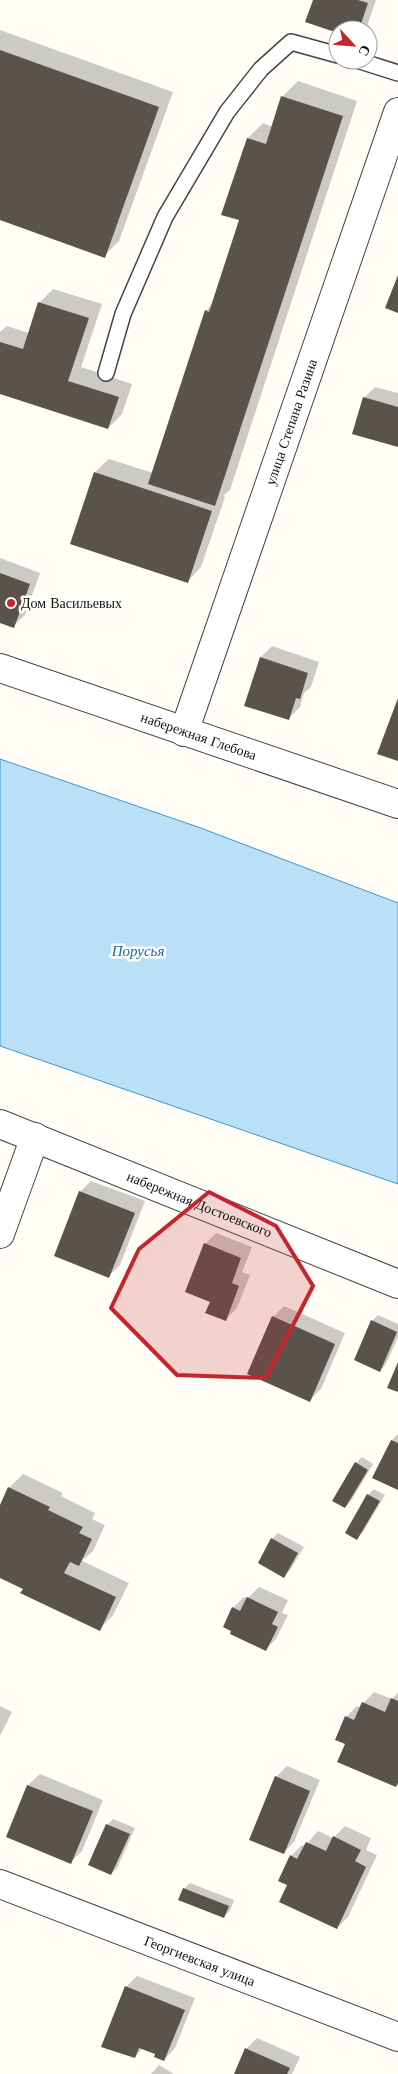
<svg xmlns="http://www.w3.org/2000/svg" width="398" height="2074" viewBox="0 0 398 2074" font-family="'Libre Baskerville',serif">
	<rect width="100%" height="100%" fill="#fffdf5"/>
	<polygon fill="#b9e0f7" stroke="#3f96cf" points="0,759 198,827 398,903 398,1184 0,1046"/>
	<g fill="#0003">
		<polygon points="314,0 376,0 367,26 363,30 338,30 338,32"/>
		<polygon points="0,30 173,92 119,241 104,256 0,219"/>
		<polygon points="298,81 357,101 230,490 223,496 225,497 201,567 188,581 95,472 109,459 153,473 206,311 213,303 241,220 223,214 248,138 263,123 273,127 283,96"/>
		<polygon points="53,289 102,304 81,367 132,384 122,414 108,428 0,393 0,332 7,326 29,333 39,303"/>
		<polygon points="375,387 398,393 398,446 364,398"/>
		<polygon points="0,558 40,573 25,615 13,626 0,621"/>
		<polygon points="272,646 319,662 311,687 304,693 300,707 289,718 261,657"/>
		<polygon points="91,1181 145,1201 120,1265 109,1276 80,1192"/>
		<polygon points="216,1233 252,1247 242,1272 250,1275 237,1308 226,1319 212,1301 205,1244"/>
		<polygon points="284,1306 345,1333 321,1389 310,1400 273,1317"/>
		<polygon points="378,1315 398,1324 398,1337 386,1364 380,1371 372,1321"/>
		<polygon points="398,1434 398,1489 392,1440"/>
		<polygon points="362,1457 373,1464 351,1501 345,1507 356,1463"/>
		<polygon points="23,1474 63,1493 61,1496 95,1513 92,1519 105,1525 93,1551 82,1561 129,1583 113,1615 100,1629 0,1577 0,1508 9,1488"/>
		<polygon points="374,1489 385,1495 363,1532 357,1538 368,1495"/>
		<polygon points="278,1533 304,1547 290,1570 284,1577 272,1539"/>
		<polygon points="259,1587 288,1600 282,1613 288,1615 276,1639 265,1650 225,1627 233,1608 244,1597 248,1598"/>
		<polygon points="374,1692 392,1699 398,1693 398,1784 396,1786 346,1744 346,1717 357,1706 360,1707"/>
		<polygon points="0,1706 12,1712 0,1736"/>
		<polygon points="287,1766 320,1780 294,1842 283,1853 276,1777"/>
		<polygon points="40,1774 103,1800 82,1851 71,1862 7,1837 28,1785"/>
		<polygon points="113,1819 135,1828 117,1868 111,1874 107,1825"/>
		<polygon points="345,1826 371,1838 366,1850 377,1855 348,1917 337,1928 288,1885 291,1856 302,1845 305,1846 318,1831 333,1838"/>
		<polygon points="190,1883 234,1900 230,1911 223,1917 184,1889"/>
		<polygon points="137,1976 195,1998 175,2048 164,2060 157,2054 143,2048 135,2057 126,1987"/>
		<polygon points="257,2038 300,2057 292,2074 235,2074 246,2049"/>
		<polygon points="159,2065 174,2074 151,2074"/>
	</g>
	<g fill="#5a524d">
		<polygon points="313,0 358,0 368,3 359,30 338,30 338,33 305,22"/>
		<polygon points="0,50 159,107 105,258 0,220"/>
		<polygon points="281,96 343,116 215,506 148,484 205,310 209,312 239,220 221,215 247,138 266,144"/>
		<polygon points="398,275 398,313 385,308"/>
		<polygon points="38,302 89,318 68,381 119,397 108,429 0,394 0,342 23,349"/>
		<polygon points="363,397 398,407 398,447 352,434"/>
		<polygon points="94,472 212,511 188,583 70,544"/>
		<polygon points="0,573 30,584 14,628 0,623"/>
		<polygon points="260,657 308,673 300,699 296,698 289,720 244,706"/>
		<polygon points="398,698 398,761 377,754"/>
		<polygon points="79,1191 135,1213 109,1278 54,1256"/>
		<polygon points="204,1243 241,1258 232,1283 239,1286 226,1321 205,1313 210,1302 185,1292"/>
		<polygon points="272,1316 335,1344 310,1402 247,1374"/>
		<polygon points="371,1320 397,1332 380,1372 354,1360"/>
		<polygon points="398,1362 398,1392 387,1388"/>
		<polygon points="391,1440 398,1443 398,1490 372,1478"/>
		<polygon points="355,1462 368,1470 345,1508 332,1501"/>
		<polygon points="8,1487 50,1507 48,1510 83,1527 79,1533 92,1539 79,1566 70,1562 64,1573 116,1597 100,1631 20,1593 23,1589 0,1578 0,1505"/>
		<polygon points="367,1494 380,1501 357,1540 345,1533"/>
		<polygon points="271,1538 298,1553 284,1578 258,1563"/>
		<polygon points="247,1597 278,1612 272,1624 278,1627 266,1651 230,1634 231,1631 223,1627 232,1607 240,1611"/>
		<polygon points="391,1698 398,1701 398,1783 396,1787 337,1762 345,1744 335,1740 345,1716 354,1720 362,1702 385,1712"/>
		<polygon points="275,1776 310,1791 284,1854 249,1840"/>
		<polygon points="27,1785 93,1811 71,1864 6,1837"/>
		<polygon points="106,1824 130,1834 111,1875 88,1865"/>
		<polygon points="333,1836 361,1850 355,1861 366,1867 337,1929 279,1902 287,1885 278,1881 290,1855 297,1859 306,1842 326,1851"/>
		<polygon points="183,1888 229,1906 224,1918 178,1900"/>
		<polygon points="125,1986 185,2010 164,2061 154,2057 155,2054 139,2048 135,2058 101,2047"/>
		<polygon points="245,2048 290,2068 287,2074 234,2074"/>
	</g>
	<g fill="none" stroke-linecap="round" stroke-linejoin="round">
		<defs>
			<g id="lane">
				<polyline points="357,60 398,73"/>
				<polyline points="106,373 123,314 165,217 227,112 261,69 291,42 338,55"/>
			</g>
			<g id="street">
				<path id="s1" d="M0 668 398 804"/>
				<path id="s2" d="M184 732 398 112"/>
				<path id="s3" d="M0 1124 398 1284"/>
				<polyline points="0,1234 35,1137"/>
				<path id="s4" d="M0 1884 398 2037"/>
			</g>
		</defs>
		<use href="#lane" stroke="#444" stroke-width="18"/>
		<use href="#street" stroke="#444" stroke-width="30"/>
		<use href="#lane" stroke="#fff" stroke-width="15"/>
		<use href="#street" stroke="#fff" stroke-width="28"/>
	</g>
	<path fill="#c4262e" fill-opacity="0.2" stroke="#c4262e" stroke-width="4" stroke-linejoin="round" d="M209 1192 276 1226 313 1286 266 1378 177 1375 111 1308 139 1249Z"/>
	<circle fill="#c4262e" stroke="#fff" stroke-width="2" cx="11" cy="603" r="5"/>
	<g text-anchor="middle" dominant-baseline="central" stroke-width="5" stroke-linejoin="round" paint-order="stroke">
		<g font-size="14" fill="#111" stroke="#fff">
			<text stroke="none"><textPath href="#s2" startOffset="328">улица Степана Разина</textPath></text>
			<text stroke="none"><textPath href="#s1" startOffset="210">набережная Глебова</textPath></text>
			<text stroke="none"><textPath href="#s3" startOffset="215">набережная Достоевского</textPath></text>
			<text stroke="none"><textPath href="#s4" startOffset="214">Георгиевская улица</textPath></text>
		</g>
		<g font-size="14" fill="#111" stroke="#fff" text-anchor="start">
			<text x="21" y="603">Дом Васильевых</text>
		</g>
		<g font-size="15" font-style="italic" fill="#1768a6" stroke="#fff">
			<text x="138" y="950">Порусья</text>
		</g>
	</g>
	<g transform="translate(353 45) rotate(116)"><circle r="24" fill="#ffffff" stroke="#a0a0a0"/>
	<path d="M0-4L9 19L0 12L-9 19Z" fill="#c4262e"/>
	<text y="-8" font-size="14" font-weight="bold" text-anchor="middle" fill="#111111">С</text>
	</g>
</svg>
